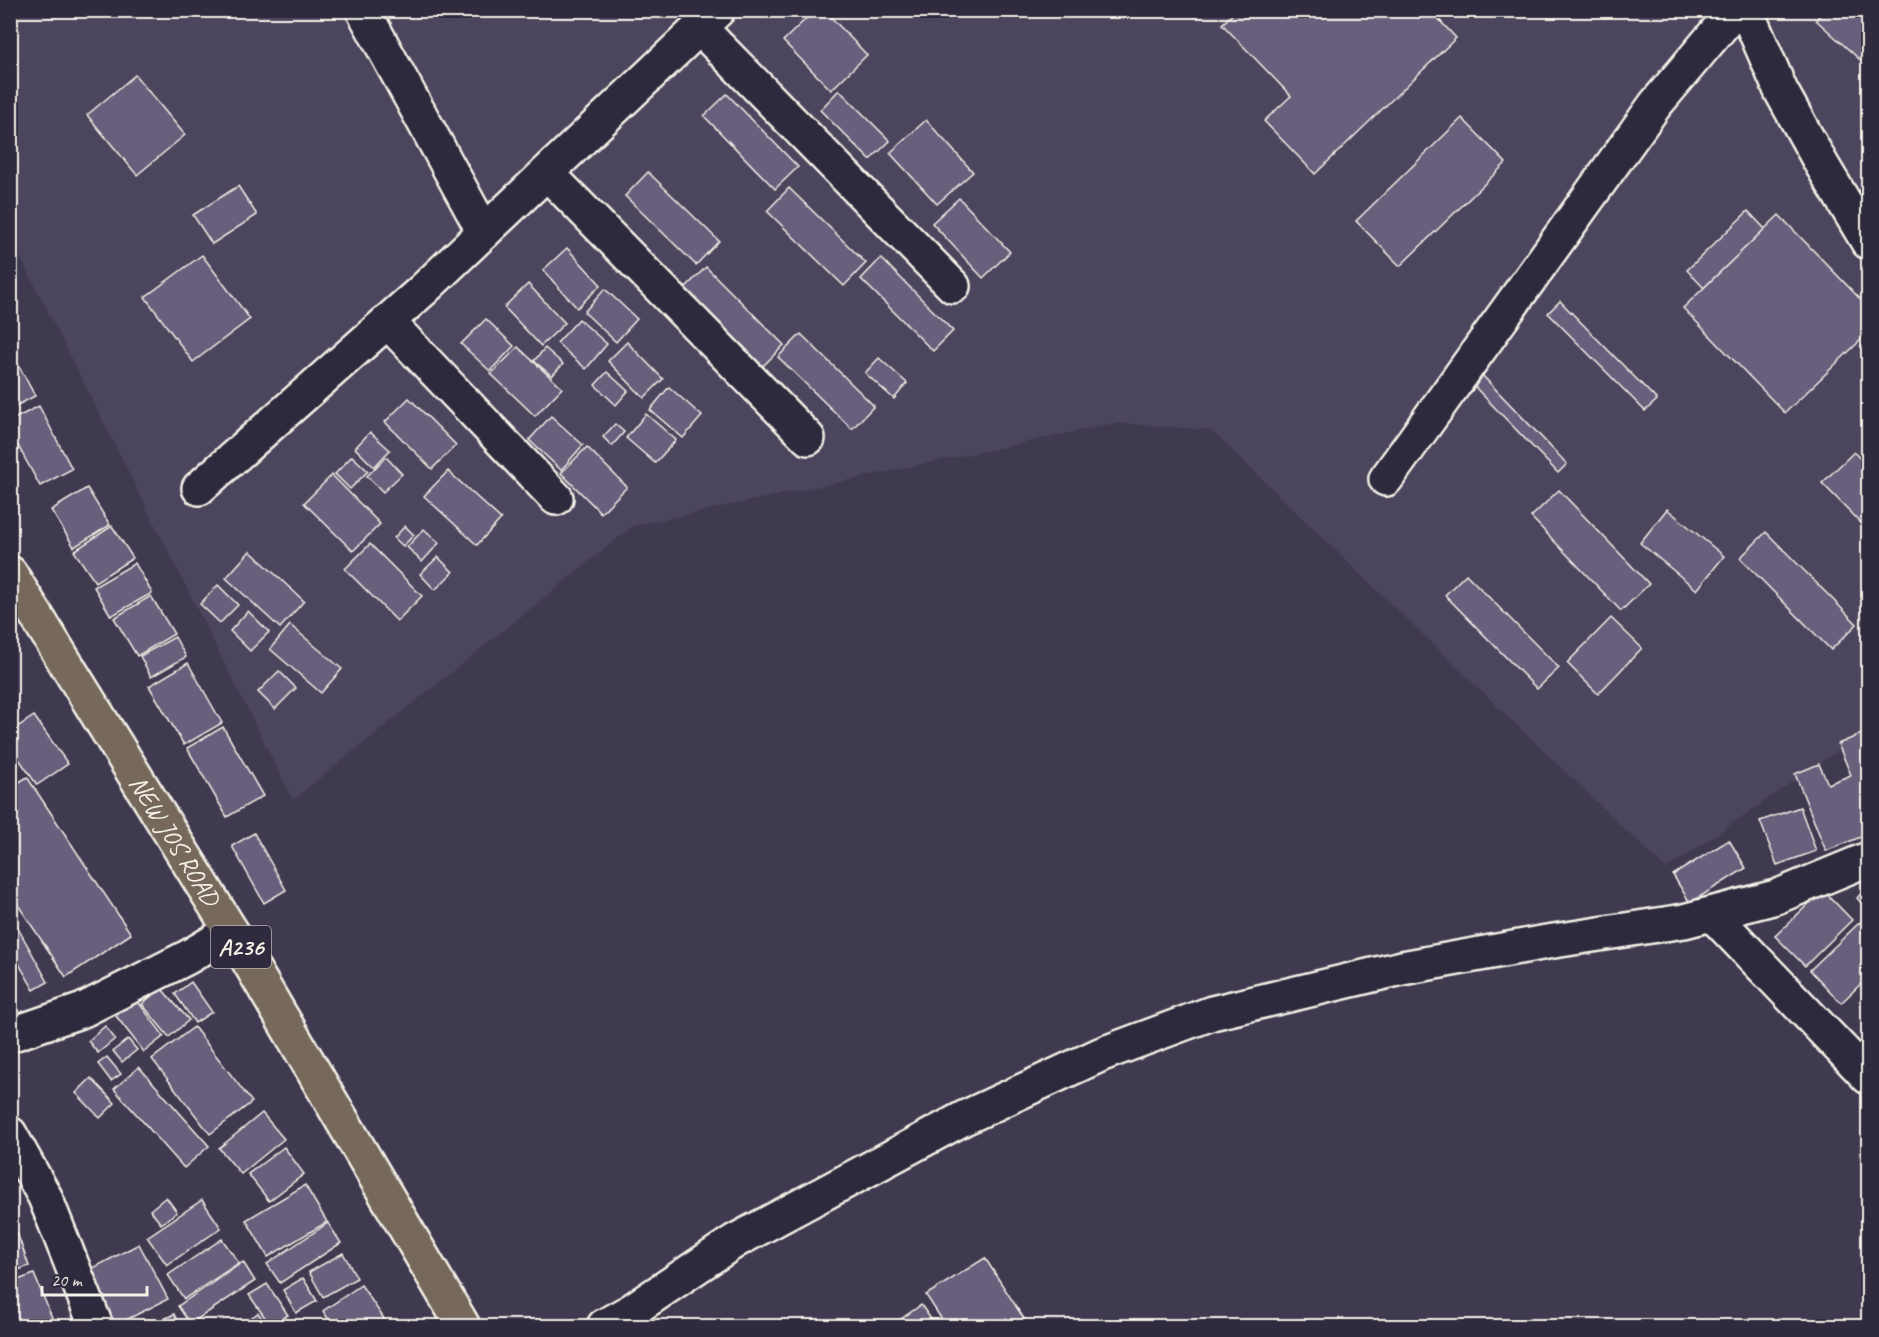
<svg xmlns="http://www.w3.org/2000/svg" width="1879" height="1337" viewBox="0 0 1879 1337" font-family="Caveat,sans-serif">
	<rect width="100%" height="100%" fill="#403a50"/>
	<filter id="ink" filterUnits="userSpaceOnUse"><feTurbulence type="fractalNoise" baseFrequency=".0167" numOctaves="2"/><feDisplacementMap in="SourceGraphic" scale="12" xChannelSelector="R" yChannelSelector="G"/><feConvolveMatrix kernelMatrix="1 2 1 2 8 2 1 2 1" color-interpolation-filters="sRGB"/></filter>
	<g filter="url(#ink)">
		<polygon fill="#4c455d" points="11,11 1868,11 1868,730 1666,869 1211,430 1116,423 633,526 293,800 11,238"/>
		<g fill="#675f7c" stroke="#f4f1e8" stroke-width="1.5">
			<polygon points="815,10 824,10 867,55 831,90 783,41"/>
			<polygon points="1237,10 1430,10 1456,38 1315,174 1264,121 1291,96 1222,24"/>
			<polygon points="1824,10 1851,10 1868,26 1868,67 1816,20"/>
			<polygon points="135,75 185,135 137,175 87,115"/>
			<polygon points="839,90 890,141 870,160 820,110"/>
			<polygon points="727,94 798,167 775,189 704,116"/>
			<polygon points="1462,118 1506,163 1400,266 1356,221"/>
			<polygon points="926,120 973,172 937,204 890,153"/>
			<polygon points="648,172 719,241 696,265 625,196"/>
			<polygon points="238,186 257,215 212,244 193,215"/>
			<polygon points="789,188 866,263 844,286 767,211"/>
			<polygon points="959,198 1010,252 983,278 932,223"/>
			<polygon points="1748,211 1765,229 1704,288 1687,270"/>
			<polygon points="1779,215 1868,307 1868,333 1785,413 1683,308"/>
			<polygon points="567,248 601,285 577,308 543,270"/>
			<polygon points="202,255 250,319 193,362 145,297"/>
			<polygon points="881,258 953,331 933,351 861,279"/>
			<polygon points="706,267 784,345 762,367 684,289"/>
			<polygon points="528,284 565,323 541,346 504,307"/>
			<polygon points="605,289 637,319 616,342 584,312"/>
			<polygon points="1560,301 1657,400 1645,411 1548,313"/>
			<polygon points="486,319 514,346 490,371 461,344"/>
			<polygon points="579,319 607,344 586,369 557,343"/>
			<polygon points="801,334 874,406 852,429 778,357"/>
			<polygon points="627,342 663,379 644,398 608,361"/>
			<polygon points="518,347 562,388 535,416 491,374"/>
			<polygon points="545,348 563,364 552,376 534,361"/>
			<polygon points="10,349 35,396 10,409"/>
			<polygon points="879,358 907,383 894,399 865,373"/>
			<polygon points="607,372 628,391 616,405 595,385"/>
			<polygon points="1481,374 1567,464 1558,473 1472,384"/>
			<polygon points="669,387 702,416 683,438 650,410"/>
			<polygon points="409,398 456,445 432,469 385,422"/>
			<polygon points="39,406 72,469 40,486 10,431 10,421"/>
			<polygon points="646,414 676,440 655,463 626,438"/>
			<polygon points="551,416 583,445 561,470 529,440"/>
			<polygon points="615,424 624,432 612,446 603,437"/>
			<polygon points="370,432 390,450 374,467 355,448"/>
			<polygon points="587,447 627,487 601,513 561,473"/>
			<polygon points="1854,452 1868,468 1868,530 1822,483"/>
			<polygon points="352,456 368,471 350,489 335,474"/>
			<polygon points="386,457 402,474 383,492 367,476"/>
			<polygon points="448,471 501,519 477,545 424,496"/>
			<polygon points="332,475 380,524 353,551 304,503"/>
			<polygon points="87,488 110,525 74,547 51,510"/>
			<polygon points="1559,490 1649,584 1621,611 1531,517"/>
			<polygon points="1667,509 1724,556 1697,590 1640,543"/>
			<polygon points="112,526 133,558 95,582 74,551"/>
			<polygon points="405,526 414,535 403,546 394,538"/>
			<polygon points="424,529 439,543 422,562 407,547"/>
			<polygon points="1766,532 1857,624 1831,650 1740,558"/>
			<polygon points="370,544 422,596 397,621 345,569"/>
			<polygon points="250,551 304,601 280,628 226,578"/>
			<polygon points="438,557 453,572 435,590 420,574"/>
			<polygon points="135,563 152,593 111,616 94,587"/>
			<polygon points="1466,574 1559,668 1537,689 1445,595"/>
			<polygon points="218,585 238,605 220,623 200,604"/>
			<polygon points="151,596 174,634 137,656 114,618"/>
			<polygon points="248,611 269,632 250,651 230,631"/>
			<polygon points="1611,618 1642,648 1598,694 1567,663"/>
			<polygon points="290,625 342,669 321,693 270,649"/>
			<polygon points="175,637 186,657 151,677 140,656"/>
			<polygon points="188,663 222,723 184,745 149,686"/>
			<polygon points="279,671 296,688 275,709 258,692"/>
			<polygon points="34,716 68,764 37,785 10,746 10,732"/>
			<polygon points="223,727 263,796 227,817 187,748"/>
			<polygon points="1864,733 1868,742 1868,834 1826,851 1795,774 1819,764 1828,784 1851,775 1838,744"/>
			<polygon points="10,760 17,769 10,774"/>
			<polygon points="27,777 131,934 66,977 10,893 10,788"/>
			<polygon points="1800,807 1816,851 1777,865 1760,821"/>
			<polygon points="254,833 286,890 264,903 232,846"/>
			<polygon points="1729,840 1746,868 1690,903 1673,875"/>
			<polygon points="1868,886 1868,911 1857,898"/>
			<polygon points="1823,890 1852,920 1805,966 1775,936"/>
			<polygon points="10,914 48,982 34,990 10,948"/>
			<polygon points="1860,922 1868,931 1868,977 1841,1003 1810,970"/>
			<polygon points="10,966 18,978 10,982"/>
			<polygon points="191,982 212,1012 195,1023 175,994"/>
			<polygon points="161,988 189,1020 169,1037 142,1004"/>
			<polygon points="136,999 164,1036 144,1052 116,1016"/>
			<polygon points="105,1026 115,1039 98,1053 88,1041"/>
			<polygon points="194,1027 252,1102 210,1134 152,1059"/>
			<polygon points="1868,1034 1868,1050 1860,1043"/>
			<polygon points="128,1039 137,1050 122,1062 113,1051"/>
			<polygon points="107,1057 121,1074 111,1081 98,1064"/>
			<polygon points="139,1067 209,1146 184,1168 114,1089"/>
			<polygon points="91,1078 115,1103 100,1118 76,1093"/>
			<polygon points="262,1113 284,1139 241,1174 219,1148"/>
			<polygon points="284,1147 304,1174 269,1201 248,1174"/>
			<polygon points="305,1185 327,1222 268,1257 246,1220"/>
			<polygon points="166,1197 177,1212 161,1224 150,1210"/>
			<polygon points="202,1200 221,1228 167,1265 147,1237"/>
			<polygon points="328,1223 341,1243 280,1283 267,1264"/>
			<polygon points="16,1230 29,1266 10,1273 10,1232"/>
			<polygon points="222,1239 239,1263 184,1299 168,1275"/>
			<polygon points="139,1244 168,1299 114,1326 100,1326 74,1278"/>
			<polygon points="343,1253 357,1278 323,1297 309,1272"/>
			<polygon points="985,1258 1028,1325 1026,1326 946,1326 926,1295"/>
			<polygon points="243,1262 255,1281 190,1324 178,1306"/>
			<polygon points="34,1274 53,1320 37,1326 10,1326 10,1283"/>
			<polygon points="303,1278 317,1301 296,1313 283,1290"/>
			<polygon points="267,1284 288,1315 271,1326 249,1295"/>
			<polygon points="361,1285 389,1326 333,1326 323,1311"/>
			<polygon points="921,1305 936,1326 891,1326"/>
			<polygon points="258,1313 268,1326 239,1326"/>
			<polygon points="174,1314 180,1326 150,1326"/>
		</g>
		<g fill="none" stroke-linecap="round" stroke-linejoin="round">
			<defs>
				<g id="minor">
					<polyline points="363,10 484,232"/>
					<polyline points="1746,10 1781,91 1822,165 1868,242"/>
					<polyline points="700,28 953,286"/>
					<polyline points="547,173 808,438"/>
					<polyline points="388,322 556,498"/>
					<polyline points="1386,479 1655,105 1735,10"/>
					<polyline points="199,488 423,290 718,10"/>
					<polyline points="1712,914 1868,1077"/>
					<polyline points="10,1035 83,1010 188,957 231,931"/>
					<polyline points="10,1134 45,1197 96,1326"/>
					<polyline points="604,1326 631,1311 735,1241 964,1118 1102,1054 1212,1013 1402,968 1547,942 1684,921 1776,897 1868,859"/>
				</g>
				<g id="highway">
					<path id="s1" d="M10 573 231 931 463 1326"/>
				</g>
			</defs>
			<use href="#minor" stroke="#f4f1e8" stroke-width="38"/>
			<use href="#highway" stroke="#f4f1e8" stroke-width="38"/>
			<use href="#minor" stroke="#2f2a3d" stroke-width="33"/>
			<use href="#highway" stroke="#76695c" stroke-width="33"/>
		</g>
	</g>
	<g text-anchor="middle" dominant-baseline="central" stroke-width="4.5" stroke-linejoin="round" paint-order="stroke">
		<rect fill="#2f2a3d" stroke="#b9b5b5" stroke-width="1.5" x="211" y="926" width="60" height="42" rx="4.5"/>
		<g font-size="24" font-weight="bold" fill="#f4f1e8">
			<text x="241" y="947">A236</text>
		</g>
		<g font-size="26" fill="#f4f1e8" stroke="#2f2a3d">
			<text stroke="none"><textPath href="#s1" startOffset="314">NEW JOS ROAD</textPath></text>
		</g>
	</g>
	<rect width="1879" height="1337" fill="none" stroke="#2f2a3d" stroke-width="36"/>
	<rect x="18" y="18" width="1843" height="1301" fill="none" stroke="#f4f1e8" stroke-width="2" filter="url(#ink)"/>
	<path d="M42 1286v9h105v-9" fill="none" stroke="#f4f1e8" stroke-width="3"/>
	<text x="51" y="1286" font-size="18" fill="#f4f1e8" stroke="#2f2a3d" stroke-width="4.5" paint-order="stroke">20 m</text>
</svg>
